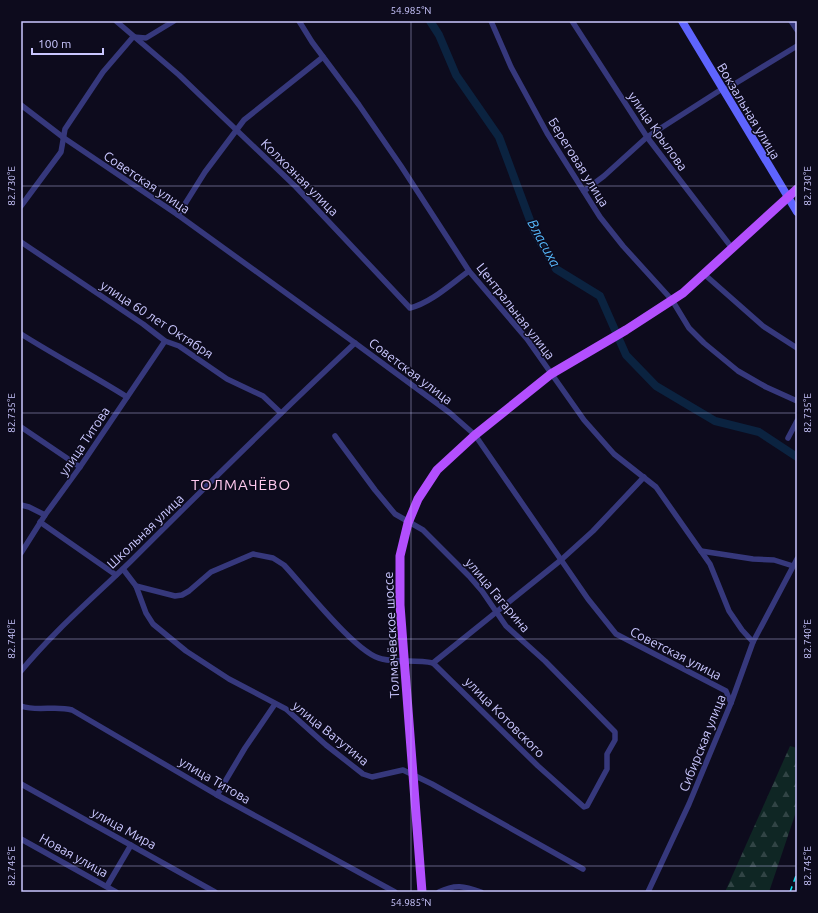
<svg xmlns="http://www.w3.org/2000/svg" width="818" height="913" viewBox="0 0 818 913" font-family="Ubuntu,sans-serif">
	<defs>
		<pattern id="forest-firs" width="22" height="20" patternUnits="userSpaceOnUse"><rect width="22" height="20" fill="#0f2624"/><path d="M5 1l3.5 6h-7zM16 11l3.5 6h-7z" fill="#314445"/></pattern>
	</defs>
	<rect width="100%" height="100%" fill="#0d0b1d"/>
	<polygon fill="url(#forest-firs)" points="790,746 797,748 797,809 769,892 725,892"/>
	<g fill="none" stroke-linecap="round" stroke-linejoin="round">
		<polyline stroke="#0b2340" stroke-width="8" points="430,21 439,35 456,75 499,137 534,231 556,269 600,296 626,355 656,386 715,421 759,432 797,457"/>
		<g stroke="#36387c" stroke-width="5.5">
			<path d="M116 21 179 75 296 187 410 308C431 303 452 283 469 271"/>
			<polyline points="299,21 312,42 359,105 401,166 469,271 527,339 584,420 614,454 656,487 710,564 729,611 742,630 753,642"/>
			<polyline points="491,21 511,67 547,133 600,217 623,246 672,300 689,328 704,343 738,371 766,387 797,401"/>
			<polyline points="572,21 647,137 732,248"/>
			<polyline points="791,21 797,30"/>
			<polyline points="21,105 64,138 178,215 355,343 450,413 475,435 588,599 616,634 726,691 731,703"/>
			<polyline points="584,191 604,176 647,137 722,89 728,88 797,46"/>
			<polyline points="21,206 61,152 65,129 103,72 133,37 146,38 174,21"/>
			<polyline points="178,215 205,172 244,120 323,57"/>
			<polyline points="21,242 143,324 165,341 179,346 227,379 263,396 281,413"/>
			<polyline points="704,274 763,326 797,348"/>
			<path d="M21 334C56 356 92 375 127 397"/>
			<polyline points="21,427 80,467"/>
			<polyline points="788,438 797,421"/>
			<polyline points="21,505 29,507 45,515"/>
			<polyline points="40,522 116,575"/>
			<polyline points="701,551 753,559 774,560 793,566"/>
			<polyline points="21,553 45,515 80,467 165,341"/>
			<path d="M123 569 136 586 175 596 182 595 189 591 211 572 253 554 273 558 284 565C303 585 357 655 382 659 399 663 416 659 433 663L538 766 584 807 587 806 607 769V754L615 740V732L545 661 506 626 482 591 469 576 423 530 395 514 375 490 335 436"/>
			<polyline points="136,586 146,613 153,624 186,651 229,679 286,709 326,745 363,774 372,777 403,770 432,784 583,869"/>
			<polyline points="433,663 561,560 593,531 644,477"/>
			<path d="M21 671C54 631 93 598 130 562 204 488 279 414 355 343"/>
			<path d="M21 706C38 712 55 705 72 710L217 795 395 892"/>
			<polyline points="21,784 215,892"/>
			<polyline points="217,795 245,748 275,704"/>
			<polyline points="21,839 116,892"/>
			<polyline points="107,886 131,845"/>
			<path d="M439 892C455 884 464 886 481 892"/>
			<polyline points="648,892 689,804 731,703 753,642 797,559"/>
		</g>
		<polyline stroke="#5e64fe" stroke-width="8" points="682,21 797,212"/>
		<polyline stroke="#b34ffe" stroke-width="9" points="422,892 400,605 400,556 408,523 418,499 437,470 475,435 551,374 626,330 683,293 797,189"/>
		<polyline stroke="#01e7f1" stroke-width="1.5" stroke-dasharray="6 5" stroke-linecap="butt" points="790,892 797,873"/>
	</g>
	<path fill="none" stroke="#cac7ff" stroke-width="1" stroke-opacity="0.45" d="M411 21V892M21 186H797M21 413H797M21 639H797M21 866H797"/>
	<g text-anchor="middle" dominant-baseline="central" stroke-width="3" stroke-linejoin="round" paint-order="stroke">
		<g font-size="13" fill="#cac7ff" stroke="#0d0b1d">
			<text transform="translate(749 111) rotate(59)">Вокзальная улица</text>
			<text transform="translate(658 131) rotate(55)">улица Крылова</text>
			<text transform="translate(579 162) rotate(58)">Береговая улица</text>
			<text transform="translate(300 177) rotate(45)">Колхозная улица</text>
			<text transform="translate(147 182) rotate(34)">Советская улица</text>
			<text transform="translate(516 311) rotate(52)">Центральная улица</text>
			<text transform="translate(157 319) rotate(33)">улица 60 лет Октября</text>
			<text transform="translate(411 371) rotate(37)">Советская улица</text>
			<text transform="translate(84 441) rotate(-56)">улица Титова</text>
			<text transform="translate(145 531) rotate(-44)">Школьная улица</text>
			<text transform="translate(498 595) rotate(50)">улица Гагарина</text>
			<text transform="translate(391 635) rotate(-93)">Толмачёвское шоссе</text>
			<text transform="translate(676 653) rotate(27)">Советская улица</text>
			<text transform="translate(505 717) rotate(45)">улица Котовского</text>
			<text transform="translate(331 733) rotate(39)">улица Ватутина</text>
			<text transform="translate(702 743) rotate(-68)">Сибирская улица</text>
			<text transform="translate(215 780) rotate(30)">улица Титова</text>
			<text transform="translate(124 828) rotate(29)">улица Мира</text>
			<text transform="translate(74 855) rotate(29)">Новая улица</text>
		</g>
		<g font-size="14" font-style="italic" fill="#56bafe" stroke="#0d0b1d">
			<text transform="translate(544 243) rotate(61)">Власиха</text>
		</g>
		<g font-size="15" letter-spacing="1" fill="#ffc9ee" stroke="#0d0b1d">
			<text x="241" y="484">ТОЛМАЧЁВО</text>
		</g>
	</g>
	<rect width="818" height="913" fill="none" stroke="#0d0b1d" stroke-width="44"/>
	<path d="M32 48v6h71v-6" fill="none" stroke="#cac7ff" stroke-width="2"/>
	<text x="38" y="48" font-size="12" fill="#cac7ff" stroke="#0d0b1d" stroke-width="3" paint-order="stroke">100 m</text>
	<rect x="22" y="22" width="774" height="869" fill="none" stroke="#cac7ff" stroke-width="1.5"/>
	<g font-size="10" text-anchor="middle" fill="#cac7ff">
		<text x="411" y="14">54.985°N</text>
		<text transform="translate(807 186) rotate(-90)" y="4">82.730°E</text>
		<text transform="translate(11 186) rotate(-90)" y="4">82.730°E</text>
		<text transform="translate(807 413) rotate(-90)" y="4">82.735°E</text>
		<text transform="translate(11 413) rotate(-90)" y="4">82.735°E</text>
		<text transform="translate(807 639) rotate(-90)" y="4">82.740°E</text>
		<text transform="translate(11 639) rotate(-90)" y="4">82.740°E</text>
		<text transform="translate(11 866) rotate(-90)" y="4">82.745°E</text>
		<text transform="translate(807 866) rotate(-90)" y="4">82.745°E</text>
		<text x="411" y="906">54.985°N</text>
	</g>
</svg>
